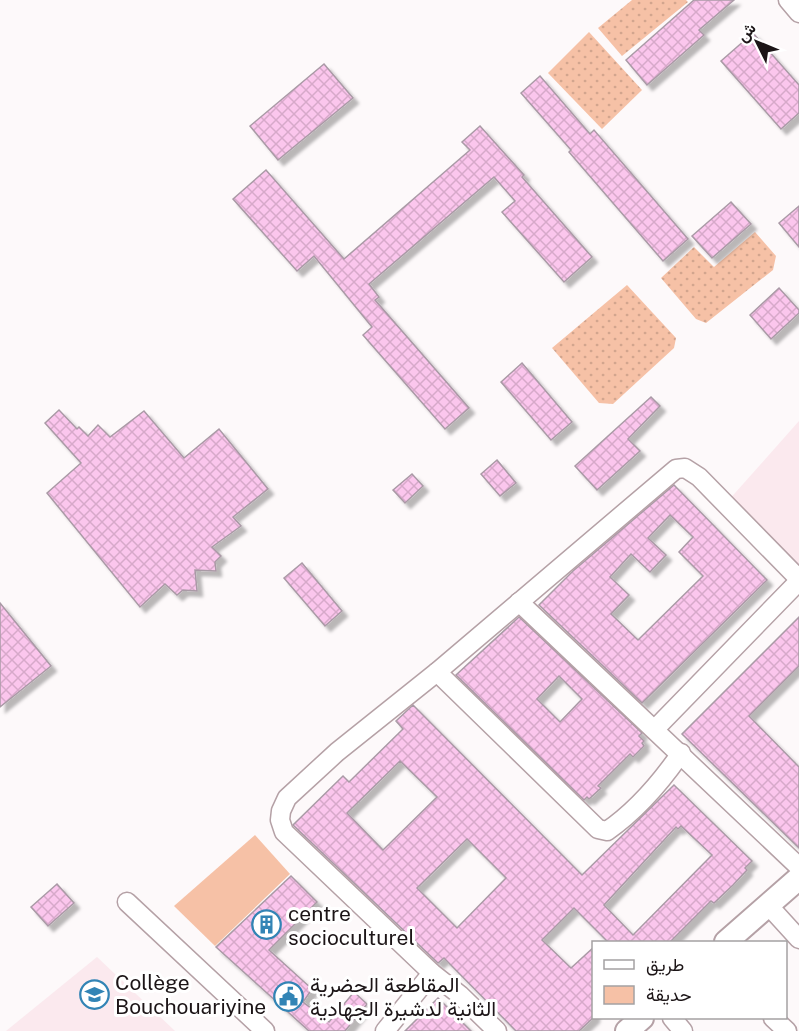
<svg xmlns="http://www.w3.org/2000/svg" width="799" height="1031" viewBox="0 0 799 1031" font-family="'Public Sans',Vazirmatn,sans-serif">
	<defs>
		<pattern id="grass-dots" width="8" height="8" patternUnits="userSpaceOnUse" patternTransform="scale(1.5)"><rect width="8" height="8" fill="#f6c1a6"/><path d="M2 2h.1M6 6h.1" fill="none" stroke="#d2a58e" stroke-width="1.8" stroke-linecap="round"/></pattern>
		<pattern id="building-cross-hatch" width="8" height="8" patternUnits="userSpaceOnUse" patternTransform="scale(1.5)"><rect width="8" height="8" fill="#fbc6ed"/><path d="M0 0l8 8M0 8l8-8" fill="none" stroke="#d7a9ca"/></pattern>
		<filter id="shadow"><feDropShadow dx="5.5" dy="5.5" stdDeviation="1.5" flood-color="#0004"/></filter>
	</defs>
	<rect width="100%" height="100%" fill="#fdf9fa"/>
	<g fill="#fbe9ee">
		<polygon points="799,421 799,570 727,502"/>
		<polygon points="97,957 175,1031 6,1031"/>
	</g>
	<g fill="url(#grass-dots)">
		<polygon points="632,0 686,0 688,2 622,56 598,28"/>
		<polygon points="589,32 642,90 602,129 548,73"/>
		<polygon points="755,232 776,256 773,270 706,323 696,319 661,278 694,247 714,267"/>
		<polygon points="627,285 676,338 674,348 613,404 599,403 552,348"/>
	</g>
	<polygon fill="#f6c1a6" points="255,835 290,874 215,946 174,906"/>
	<g fill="url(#building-cross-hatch)" stroke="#aa9aa6" stroke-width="1.5" fill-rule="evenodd" filter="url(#shadow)">
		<polygon points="694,0 734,0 699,30 704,35 647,85 626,60"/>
		<polygon points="753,33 799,85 799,113 781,129 721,61"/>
		<polygon points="324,64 353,98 278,160 250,126"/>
		<polygon points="540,76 590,134 594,130 688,239 663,261 569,152 571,150 521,93"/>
		<polygon points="480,126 524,175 522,177 592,257 564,282 502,212 515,201 494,177 369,284 379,297 375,300 469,408 445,429 363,335 372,327 314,256 297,271 233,199 266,170 344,259 470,150 462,142"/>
		<polygon points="731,202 751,224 712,258 692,236"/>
		<polygon points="799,206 799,247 779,223"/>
		<polygon points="779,288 799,310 799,313 771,339 750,315"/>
		<polygon points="522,363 572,422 551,440 501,382"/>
		<polygon points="651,397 660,406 628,439 640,451 597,490 575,466"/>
		<polygon points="59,410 77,429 79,427 88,436 98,425 110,437 144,411 184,458 219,429 268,489 233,517 241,526 212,547 221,556 215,562 216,571 195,570 197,591 183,590 177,595 165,584 140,607 47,493 81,463 45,423"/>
		<polygon points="497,460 516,483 500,496 481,474"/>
		<polygon points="412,474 423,486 405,503 393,490"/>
		<path d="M674 485 767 580 642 703 539 605 573 571ZM670 515 693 537 679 552 703 576 638 640 611 614 629 595 610 577 631 554 650 572 666 555 648 538Z"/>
		<polygon points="302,563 342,611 325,626 284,578"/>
		<polygon points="0,603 51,666 0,707"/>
		<path d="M519 617 642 733 639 736 644 741 642 743 644 746 633 757 630 754 598 786 601 788 589 799 587 797 584 800 456 675ZM559 676 582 699 560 722 537 699Z"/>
		<polygon points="799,617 799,666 749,716 799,767 799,848 682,734"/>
		<path d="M413 705 582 875 674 785 752 861 745 868 747 870 733 885 714 903 711 901 670 942H608L574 908 542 940 571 968 594 947V1017L579 1031H516L444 958 438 963 293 825 343 776 349 782 403 729 396 721ZM400 761 437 797 383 850 347 813ZM681 826 712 855 633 935 604 905 676 827 678 829ZM467 839 506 878 457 928 417 888Z"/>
		<polygon points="291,876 317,902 269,950 312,989 303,1002 329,1022 354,992 367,1004 345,1031 309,1031 216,947"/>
		<polygon points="57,884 74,903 48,926 31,907"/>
		<polygon points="438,998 471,1031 405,1031"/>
	</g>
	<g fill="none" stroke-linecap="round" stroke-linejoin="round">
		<defs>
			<g id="minor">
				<polyline points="788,0 799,13"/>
				<polyline points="519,602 799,867"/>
				<path d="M437 672 598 829 607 831C636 811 661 782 681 753"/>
				<polyline points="655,729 799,581"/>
				<polyline points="127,902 265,1031"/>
				<polyline points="768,905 799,939"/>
				<polyline points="672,1018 683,1031"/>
				<polyline points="773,1018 787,1031"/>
				<polyline points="385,1031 432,973"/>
				<polyline points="497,1031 460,995 432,973 284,832 280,820 281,811 287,798 337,752 437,672 676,469 685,468 699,477 799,579"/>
			</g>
			<g id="tertiary">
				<polyline points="726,942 799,878"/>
				<polyline points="627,1031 642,1018"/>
			</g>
		</defs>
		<use href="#minor" stroke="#b5a1a6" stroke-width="21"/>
		<use href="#tertiary" stroke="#b5a1a6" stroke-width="26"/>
		<use href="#minor" stroke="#fff" stroke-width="18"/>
		<use href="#tertiary" stroke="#fff" stroke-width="22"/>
	</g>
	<defs>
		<symbol id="building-ring" viewBox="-11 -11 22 22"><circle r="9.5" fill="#fff" stroke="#3284b5" stroke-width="1.5"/><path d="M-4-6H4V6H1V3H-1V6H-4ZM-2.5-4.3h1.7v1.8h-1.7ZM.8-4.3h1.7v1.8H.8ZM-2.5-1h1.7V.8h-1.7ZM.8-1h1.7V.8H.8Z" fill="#3284b5"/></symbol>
		<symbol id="school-ring" viewBox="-11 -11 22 22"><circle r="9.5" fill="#fff" stroke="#3284b5" stroke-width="1.5"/><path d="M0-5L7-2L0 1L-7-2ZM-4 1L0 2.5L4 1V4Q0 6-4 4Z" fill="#3284b5"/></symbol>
		<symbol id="civic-ring" viewBox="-11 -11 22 22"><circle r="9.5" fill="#fff" stroke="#3284b5" stroke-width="1.5"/><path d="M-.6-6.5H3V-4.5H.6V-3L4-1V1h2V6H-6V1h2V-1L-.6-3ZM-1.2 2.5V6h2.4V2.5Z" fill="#3284b5"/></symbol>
	</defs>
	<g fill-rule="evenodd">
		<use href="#building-ring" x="250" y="908" width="33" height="33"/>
		<use href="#school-ring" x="78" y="978" width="33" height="33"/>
		<use href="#civic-ring" x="272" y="980" width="33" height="33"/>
	</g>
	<g text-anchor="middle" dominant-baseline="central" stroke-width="6" stroke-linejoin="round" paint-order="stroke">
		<g font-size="21" fill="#1c1517" stroke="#fff" text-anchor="start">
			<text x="288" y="913">centre<tspan x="288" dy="24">socioculturel</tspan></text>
			<text x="115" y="982">Collège<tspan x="115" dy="24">Bouchouariyine</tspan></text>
			<text x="310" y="984">المقاطعة الحضرية<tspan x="310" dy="24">الثانية لدشيرة الجهادية</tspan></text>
		</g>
	</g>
	<rect x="592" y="941" width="195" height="78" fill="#ffffff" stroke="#a4a1a2" stroke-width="1.5"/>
	<rect x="604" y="960" width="30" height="9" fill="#ffffff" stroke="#a4a1a2" stroke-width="1.5"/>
	<text x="646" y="971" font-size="18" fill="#1c1517">طريق</text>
	<rect x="604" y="986" width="30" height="18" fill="#f6c1a6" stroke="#a4a1a2" stroke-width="1.5"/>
	<text x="646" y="1001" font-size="18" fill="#1c1517">حديقة</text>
	<g transform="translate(757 42) rotate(313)" stroke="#ffffff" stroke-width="4.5" paint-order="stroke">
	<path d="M0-4.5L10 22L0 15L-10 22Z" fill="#1c1517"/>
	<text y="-9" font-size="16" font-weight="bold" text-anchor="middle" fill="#1c1517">ش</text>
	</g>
</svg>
